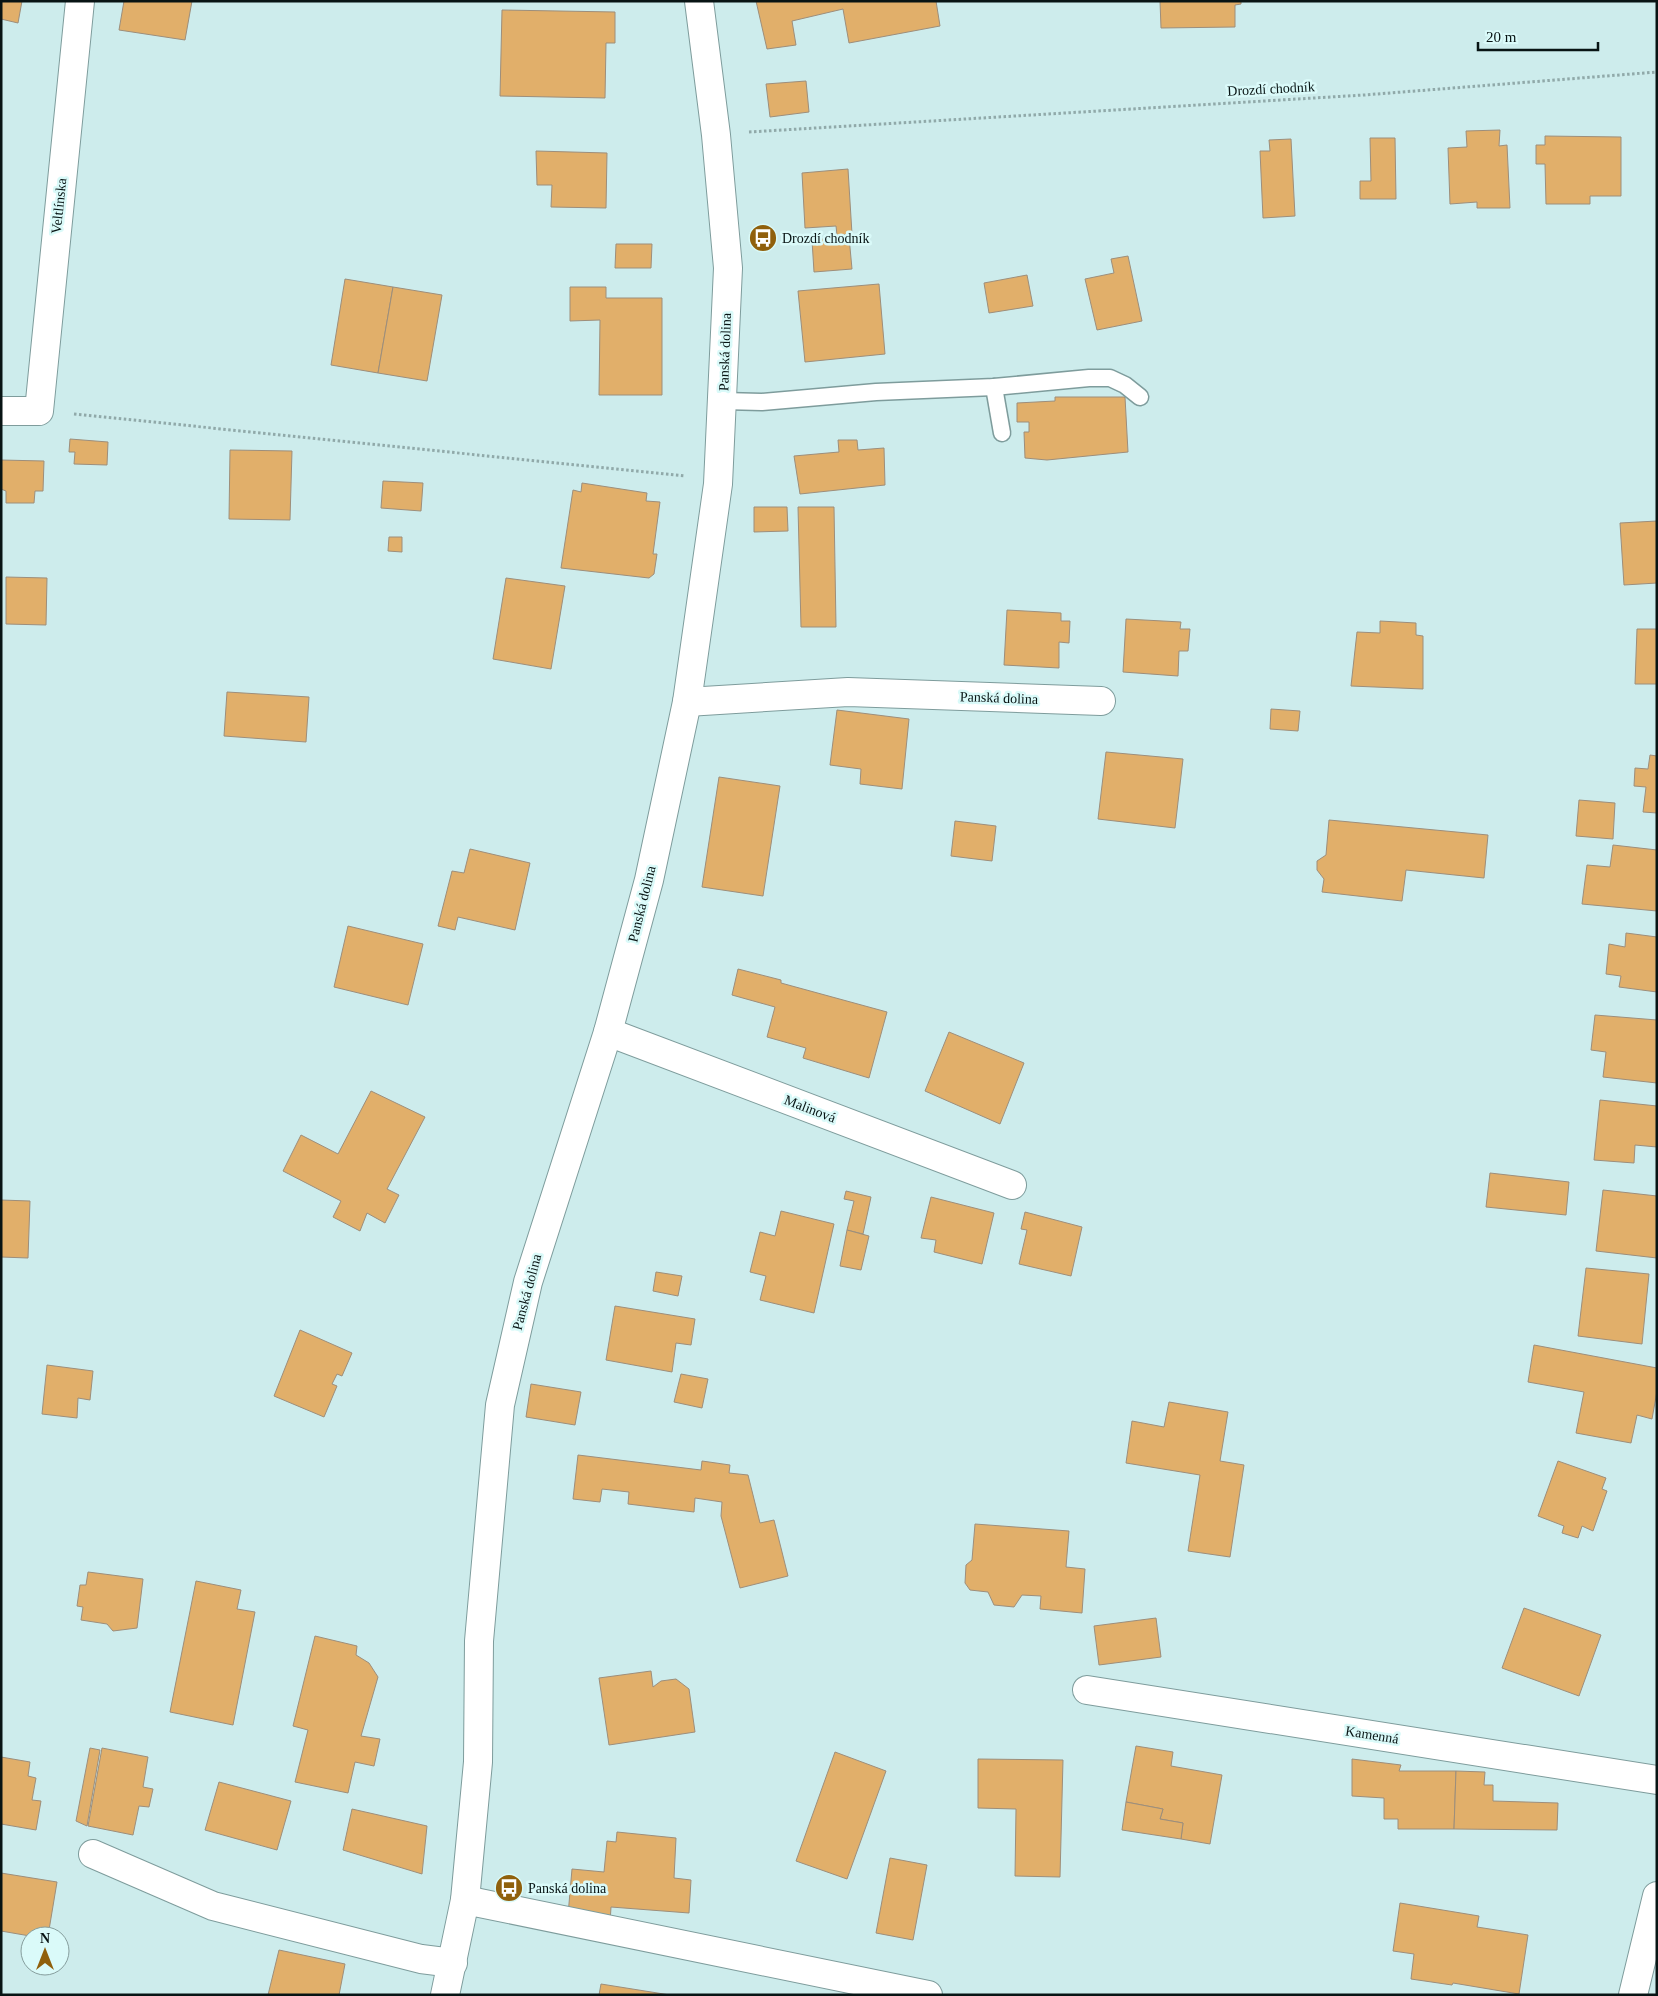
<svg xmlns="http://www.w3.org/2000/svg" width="1658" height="1996" viewBox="0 0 1658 1996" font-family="'Times New Roman',serif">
	<rect width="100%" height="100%" fill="#cdecec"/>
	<g fill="#e1af6a" stroke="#9d8e7b">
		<polygon points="1,1 22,1 18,23 1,19"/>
		<polygon points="124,1 192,1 185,40 119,30"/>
		<polygon points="756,1 936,1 940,26 849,43 843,9 792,21 796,45 767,49"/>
		<polygon points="1160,1 1241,1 1241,4 1235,5 1235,27 1161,28"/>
		<polygon points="502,10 615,12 615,43 606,43 605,98 500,96"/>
		<polygon points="806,81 809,112 770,117 766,84"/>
		<polygon points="1500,130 1499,146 1507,145 1510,208 1477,208 1477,202 1450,204 1448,148 1467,147 1466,131"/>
		<polygon points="1545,136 1621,137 1621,196 1590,196 1590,204 1546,204 1545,164 1536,164 1536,145 1545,145"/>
		<polygon points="1370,138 1395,138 1396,199 1360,199 1360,181 1371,181"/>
		<polygon points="1291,139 1295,216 1263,218 1260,151 1270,151 1269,140"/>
		<polygon points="536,151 607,153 606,208 551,207 552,185 537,185"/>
		<polygon points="848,169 852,234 837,235 836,226 805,228 802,173"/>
		<polygon points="849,237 852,269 814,272 812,240"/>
		<polygon points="616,244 652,244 651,268 615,268"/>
		<polygon points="1128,256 1142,321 1097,330 1085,279 1114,273 1111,259"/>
		<polygon points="1027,275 1033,306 989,313 984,283"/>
		<polygon points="345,279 393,287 378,373 331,365"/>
		<polygon points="879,284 885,354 805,362 798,291"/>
		<polygon points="393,287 442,295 427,381 378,373"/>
		<polygon points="570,287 606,287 606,298 662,298 662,395 599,395 600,320 570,321"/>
		<polygon points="1055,397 1125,397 1128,452 1047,460 1025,458 1024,432 1029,432 1029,422 1017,422 1017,403 1055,401"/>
		<polygon points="70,439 108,442 107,465 74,464 75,452 69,452"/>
		<polygon points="838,440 857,440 858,450 884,448 885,485 800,494 794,456 839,452"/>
		<polygon points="230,450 292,451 290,520 229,519"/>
		<polygon points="1,460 44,461 43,491 35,491 34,503 6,503 6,491 1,489"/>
		<polygon points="383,481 423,483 421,511 381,508"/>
		<polygon points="582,483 647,493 646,501 660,502 653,554 657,554 654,574 649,578 561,568 573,490 581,492"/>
		<polygon points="754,507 787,507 788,531 754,532"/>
		<polygon points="798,507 834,507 836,627 801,627"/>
		<polygon points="1657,521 1657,583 1624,585 1620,523"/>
		<polygon points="389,537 402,537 402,552 388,551"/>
		<polygon points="6,577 47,578 46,625 6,624"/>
		<polygon points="506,578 565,586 551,669 493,659"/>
		<polygon points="1007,610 1061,613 1061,621 1070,621 1069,643 1059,642 1059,668 1004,665"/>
		<polygon points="1126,619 1181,622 1180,629 1190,629 1188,651 1179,651 1178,676 1123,672"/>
		<polygon points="1380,621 1416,623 1416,635 1423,636 1423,689 1351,686 1357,632 1380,633"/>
		<polygon points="1637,629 1657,629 1657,684 1635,684"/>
		<polygon points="227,692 309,697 306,742 224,736"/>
		<polygon points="1271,709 1300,711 1298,731 1270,729"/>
		<polygon points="837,710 909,719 902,789 860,784 861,769 830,765"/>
		<polygon points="1106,752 1183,759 1175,828 1098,819"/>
		<polygon points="1650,755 1657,756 1657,813 1643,812 1646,787 1634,786 1635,768 1648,769"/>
		<polygon points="719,777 780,786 763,896 702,887"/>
		<polygon points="1579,800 1615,803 1613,839 1576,836"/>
		<polygon points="1329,820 1488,835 1484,878 1406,870 1402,901 1322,892 1324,879 1317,870 1317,861 1326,855"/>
		<polygon points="955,821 996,826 992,861 951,856"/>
		<polygon points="1613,845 1657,850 1657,911 1582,904 1587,865 1610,867"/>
		<polygon points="470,849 530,863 515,930 458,917 455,930 438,926 452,871 464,873"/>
		<polygon points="348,926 423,944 408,1005 334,987"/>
		<polygon points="1626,933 1657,937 1657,992 1619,987 1621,976 1606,974 1609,944 1625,947"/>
		<polygon points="738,969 781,980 781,983 887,1012 869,1078 803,1058 806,1048 767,1037 775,1007 732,995"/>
		<polygon points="1595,1015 1657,1020 1657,1083 1603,1077 1606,1052 1591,1050"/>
		<polygon points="949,1032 1024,1063 1000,1124 925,1091"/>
		<polygon points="371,1091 425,1117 387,1189 399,1195 385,1223 367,1213 360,1231 333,1217 341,1201 283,1171 301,1135 338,1154"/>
		<polygon points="1600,1100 1657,1106 1657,1147 1635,1145 1634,1163 1594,1160"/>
		<polygon points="1490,1173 1569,1182 1566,1215 1486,1207"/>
		<polygon points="1603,1190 1657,1196 1657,1258 1596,1251"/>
		<polygon points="846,1191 871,1197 863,1234 847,1230 854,1201 844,1199"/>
		<polygon points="931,1197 994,1213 982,1264 934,1252 936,1240 921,1238"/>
		<polygon points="1,1200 30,1201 28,1258 1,1257"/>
		<polygon points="781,1211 834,1224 814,1313 760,1300 766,1276 750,1272 760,1232 775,1236"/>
		<polygon points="1025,1212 1082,1227 1071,1276 1019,1264 1027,1230 1021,1229"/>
		<polygon points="847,1230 869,1236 861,1270 840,1266"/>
		<polygon points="1586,1268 1649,1274 1642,1344 1578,1336"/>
		<polygon points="656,1272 682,1276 678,1296 653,1291"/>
		<polygon points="615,1306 695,1319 691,1345 676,1343 672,1372 606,1360"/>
		<polygon points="300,1330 352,1353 342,1376 337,1374 332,1384 337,1386 324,1417 274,1396"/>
		<polygon points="1534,1345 1657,1368 1657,1391 1652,1419 1637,1415 1631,1443 1576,1433 1584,1392 1528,1382"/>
		<polygon points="47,1365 93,1371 90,1400 78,1398 77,1418 42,1414"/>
		<polygon points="681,1374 708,1379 702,1408 674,1402"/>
		<polygon points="531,1384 581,1392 575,1425 526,1417"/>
		<polygon points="1169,1402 1228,1412 1220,1461 1244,1465 1230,1557 1188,1551 1200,1475 1126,1463 1132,1421 1164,1427"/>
		<polygon points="578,1455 701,1470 702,1461 730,1465 729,1473 748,1475 760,1523 774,1520 788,1576 740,1588 721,1516 722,1502 695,1498 694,1512 628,1504 629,1492 602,1489 600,1502 573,1499"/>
		<polygon points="1558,1461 1606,1478 1602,1489 1607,1491 1593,1531 1582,1526 1578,1538 1562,1533 1564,1526 1538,1516"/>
		<polygon points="975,1524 1069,1531 1066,1567 1085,1569 1082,1613 1040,1609 1041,1596 1022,1595 1014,1607 994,1605 988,1592 970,1590 965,1583 966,1565 972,1560"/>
		<polygon points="88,1572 143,1579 137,1628 113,1631 107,1624 81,1620 83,1607 77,1606 80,1585 86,1585"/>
		<polygon points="196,1581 241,1590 237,1609 255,1612 233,1725 170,1712"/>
		<polygon points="1524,1608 1601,1635 1579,1696 1502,1668"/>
		<polygon points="1156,1618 1161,1657 1099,1665 1094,1626"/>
		<polygon points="315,1636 357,1646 356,1655 369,1663 378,1677 361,1736 380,1739 374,1766 355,1762 348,1793 295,1782 308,1730 293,1726"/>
		<polygon points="651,1671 653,1687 661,1681 676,1679 689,1689 695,1732 609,1745 599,1678"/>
		<polygon points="1136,1746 1173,1752 1171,1766 1222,1775 1210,1844 1181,1839 1183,1823 1160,1819 1163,1809 1126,1802"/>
		<polygon points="90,1748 100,1750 87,1826 76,1821"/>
		<polygon points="102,1748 148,1757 143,1787 153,1789 149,1807 139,1806 133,1835 88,1826"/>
		<polygon points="835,1752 886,1771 847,1879 796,1861"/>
		<polygon points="1,1757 30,1762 28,1776 36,1778 32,1800 41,1801 36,1830 1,1824"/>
		<polygon points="978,1759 1063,1760 1060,1877 1015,1876 1016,1809 978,1808"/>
		<polygon points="1352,1759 1401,1765 1399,1771 1456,1771 1454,1829 1398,1829 1398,1819 1384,1819 1384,1798 1352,1796"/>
		<polygon points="1456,1771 1485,1772 1484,1785 1493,1785 1493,1801 1558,1803 1557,1830 1454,1829"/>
		<polygon points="219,1782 291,1801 277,1850 205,1830"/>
		<polygon points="1126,1802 1163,1809 1160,1819 1183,1823 1181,1839 1122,1830"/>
		<polygon points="352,1809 427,1826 422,1874 343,1850"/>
		<polygon points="617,1832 676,1838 674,1878 691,1880 689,1913 611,1907 610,1923 568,1915 572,1869 604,1872 607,1841 616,1842"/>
		<polygon points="890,1858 927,1865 913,1940 876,1933"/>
		<polygon points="1,1873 57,1882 48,1936 30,1936 1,1931"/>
		<polygon points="1400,1903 1479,1916 1477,1927 1528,1935 1519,1994 1453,1983 1452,1985 1411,1979 1414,1954 1393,1951"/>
		<polygon points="279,1950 345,1964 339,1995 268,1995"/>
		<polygon points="601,1984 670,1995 599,1995"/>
	</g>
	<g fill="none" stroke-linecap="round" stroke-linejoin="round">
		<defs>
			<g id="lane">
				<polyline points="994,387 1002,433"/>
				<polyline points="723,401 762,402 876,392 994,387 1089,378 1110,378 1125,385 1140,397"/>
			</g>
			<g id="street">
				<polyline points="1,411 39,411 80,1"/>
				<polyline points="687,702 848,692 1101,701"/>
				<polyline points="608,1032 1012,1185"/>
				<polyline points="1087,1690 1657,1780"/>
				<polyline points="93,1854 213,1906 421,1959 453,1963"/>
				<polyline points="465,1900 928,1995"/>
				<polyline points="445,1995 465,1900 478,1762 479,1641 500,1405 528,1282 608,1032 649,880 687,702 718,484 728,268 716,135 699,1"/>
				<polyline points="1633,1995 1657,1896"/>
			</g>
		</defs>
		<use href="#lane" stroke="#7e9c9c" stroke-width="19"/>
		<use href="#street" stroke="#7e9c9c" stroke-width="30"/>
		<g stroke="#90a9a9" stroke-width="3" stroke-dasharray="2.5 2.5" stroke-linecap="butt">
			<polyline points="749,132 1364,95 1657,72"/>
			<polyline points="74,414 685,476"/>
		</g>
		<use href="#lane" stroke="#fff" stroke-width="16"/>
		<use href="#street" stroke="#fff" stroke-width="28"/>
	</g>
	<defs>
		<symbol id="bus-disc" viewBox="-11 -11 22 22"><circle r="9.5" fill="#90600c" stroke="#dafaf9"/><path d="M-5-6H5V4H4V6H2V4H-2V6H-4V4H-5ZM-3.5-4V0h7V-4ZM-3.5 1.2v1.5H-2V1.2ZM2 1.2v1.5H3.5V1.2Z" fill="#fff"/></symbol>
	</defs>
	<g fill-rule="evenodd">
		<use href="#bus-disc" x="747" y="222" width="32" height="32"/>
		<use href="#bus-disc" x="493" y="1872" width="32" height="32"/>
	</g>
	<g text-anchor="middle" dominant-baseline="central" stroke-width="5" stroke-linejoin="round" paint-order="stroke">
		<g font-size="14" fill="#081414" stroke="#dafaf9">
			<text transform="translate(1271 89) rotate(-3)">Drozdí chodník</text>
			<text transform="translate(59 206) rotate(-84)">Veltlínska</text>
			<text transform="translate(725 352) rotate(-88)">Panská dolina</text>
			<text transform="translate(999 698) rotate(2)">Panská dolina</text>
			<text transform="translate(642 904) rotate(-76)">Panská dolina</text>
			<text transform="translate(810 1109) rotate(21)">Malinová</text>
			<text transform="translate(527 1292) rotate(-75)">Panská dolina</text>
			<text transform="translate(1372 1735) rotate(9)">Kamenná</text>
		</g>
		<g font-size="14" fill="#081414" stroke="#dafaf9" text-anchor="start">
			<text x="782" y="238">Drozdí chodník</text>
			<text x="528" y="1888">Panská dolina</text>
		</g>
	</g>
	<rect width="1658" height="1996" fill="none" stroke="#081414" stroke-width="5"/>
	<g transform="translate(45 1951)"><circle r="24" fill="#dafaf9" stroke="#869e9d"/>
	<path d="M0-4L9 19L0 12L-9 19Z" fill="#90600c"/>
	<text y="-8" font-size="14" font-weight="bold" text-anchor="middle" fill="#081414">N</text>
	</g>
	<path d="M1478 42v8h120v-8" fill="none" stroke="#081414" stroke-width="2.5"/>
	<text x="1486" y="42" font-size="15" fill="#081414" stroke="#dafaf9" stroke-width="4" paint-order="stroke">20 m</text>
</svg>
